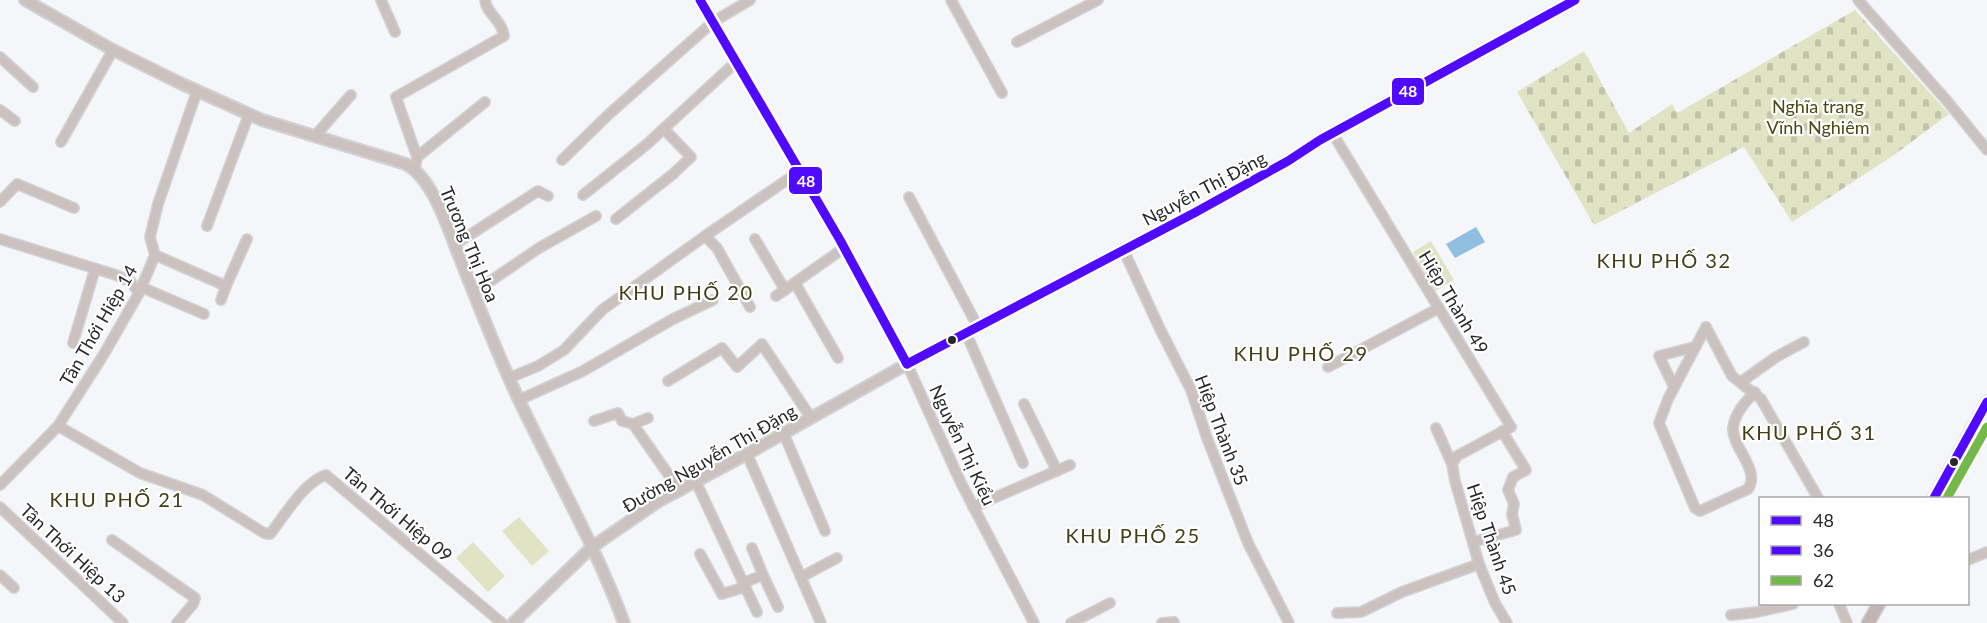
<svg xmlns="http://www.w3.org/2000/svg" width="1987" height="623" viewBox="0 0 1987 623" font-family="Lato,sans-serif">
	<defs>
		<pattern id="cemetery-stones" width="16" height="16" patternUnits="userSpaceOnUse" patternTransform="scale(1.5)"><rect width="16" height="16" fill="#e1e4c4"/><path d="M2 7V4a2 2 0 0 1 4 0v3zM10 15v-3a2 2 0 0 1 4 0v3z" fill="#c1c4a8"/></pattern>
	</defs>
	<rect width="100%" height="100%" fill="#f5f6fa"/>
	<polygon fill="url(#cemetery-stones)" points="1855,10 1949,114 1894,155 1792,222 1744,147 1594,225 1517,92 1584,51 1629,133 1672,104 1677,113"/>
	<g fill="#e1e4c4">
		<polygon points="1431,241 1454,280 1435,291 1413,252"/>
		<polygon points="519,517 549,551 532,566 502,531"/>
		<polygon points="473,542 505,576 488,592 456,558"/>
	</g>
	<polygon fill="#90bee1" points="1476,227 1485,242 1455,258 1446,244"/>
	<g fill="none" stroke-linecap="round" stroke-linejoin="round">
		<defs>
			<g id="minor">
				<polyline points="381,0 395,32"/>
				<polyline points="700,0 840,240 907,364 961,483 1034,623"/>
				<polyline points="951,0 1002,93"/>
				<polyline points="1858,0 1948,102 1987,150"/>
				<polyline points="1017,42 1098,0"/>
				<polyline points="0,57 33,87"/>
				<polyline points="0,110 15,121"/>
				<polyline points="1333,134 1511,427 1457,456 1452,464"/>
				<polyline points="315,136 351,95"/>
				<polyline points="61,142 113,50"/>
				<polyline points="417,157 485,102"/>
				<polyline points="562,160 608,115 713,22 750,0"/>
				<path d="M415 169 417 157 396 97 504 36C501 18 487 15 485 0"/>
				<polyline points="583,195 646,145 736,62"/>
				<polyline points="909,197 978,327"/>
				<polyline points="0,202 17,184 74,208"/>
				<polyline points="616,219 673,174 691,157 664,129"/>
				<polyline points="207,226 249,114"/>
				<polyline points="705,236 717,248 750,307"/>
				<polyline points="0,239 116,275 131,282 139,293"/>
				<polyline points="755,239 785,290"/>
				<polyline points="454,245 538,191 548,196"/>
				<polyline points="1123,249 1160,329 1191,390 1207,438 1248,543 1289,623"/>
				<polyline points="155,255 226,286 247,239"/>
				<polyline points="795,283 838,358"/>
				<polyline points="141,287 204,314"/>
				<polyline points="473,293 539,248 596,216"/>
				<polyline points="776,296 844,248"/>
				<polyline points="221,300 226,286"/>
				<path d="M1706 327 1668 399 1659 423 1695 508 1700 511 1748 489C1761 470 1732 448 1733 428 1735 413 1745 402 1755 392"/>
				<polyline points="1706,327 1732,376 1761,399 1818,498"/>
				<polyline points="966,333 1023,463"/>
				<polyline points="73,343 95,269"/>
				<polyline points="1328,367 1439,308"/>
				<polyline points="509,378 538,366 564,350 602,310 705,236 800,171"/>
				<polyline points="668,381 722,348 737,367 762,344 811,418"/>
				<polyline points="1741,382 1776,357 1804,342"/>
				<polyline points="1674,387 1659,356 1694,347"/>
				<polyline points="519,400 583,371 673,319 713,300"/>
				<polyline points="1024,404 1057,471"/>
				<polyline points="648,418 633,424 680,491"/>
				<polyline points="594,421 618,413 622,421 633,424"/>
				<path d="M58 426 140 473 203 495 264 533 270 534C285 515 304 482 326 475L502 623"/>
				<polyline points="1436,428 1452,464 1455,481 1479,564 1495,603 1507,623"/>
				<polyline points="784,434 825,531"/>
				<polyline points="747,454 821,623"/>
				<polyline points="696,482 757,612"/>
				<polyline points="0,485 58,426 104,354 139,293 155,255 150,237 158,204 197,91"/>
				<polyline points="0,507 123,623"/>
				<polyline points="973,507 1070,465"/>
				<polyline points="112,540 195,598 193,604 177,623"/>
				<polyline points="1473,542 1516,530 1512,514 1514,504 1508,490 1513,477 1526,470 1502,431"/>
				<polyline points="752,548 763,575"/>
				<polyline points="700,554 722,594 745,587"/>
				<polyline points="1968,560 1987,552"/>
				<polyline points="0,575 14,588"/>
				<polyline points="801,577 837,558"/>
				<polyline points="743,583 763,575 778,607"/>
				<polyline points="1839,604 1847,623"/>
				<polyline points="1337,613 1361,612 1402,592 1479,564"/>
				<polyline points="1731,615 1757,612 1793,604"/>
				<polyline points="1071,623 1110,603"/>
				<polyline points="1162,623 1174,622"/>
			</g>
			<g id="tertiary">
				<path d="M25 0 113 50 182 84 262 120 406 164C435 180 450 235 463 266 480 309 497 353 517 396 553 472 595 544 624 623"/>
				<polyline points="513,623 592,547 659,501 747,454 907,364 1196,212 1288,161 1320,140 1575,0"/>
			</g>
			<g id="secondary">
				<polyline points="1934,498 1987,402"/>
				<polyline points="1868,623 1879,604"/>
			</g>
		</defs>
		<use href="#minor" stroke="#d1d2d4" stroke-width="12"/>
		<use href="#tertiary" stroke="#d1d2d4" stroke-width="14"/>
		<use href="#secondary" stroke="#d1d2d4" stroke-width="15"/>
		<use href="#minor" stroke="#cbc1be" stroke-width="9"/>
		<use href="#tertiary" stroke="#cbc1be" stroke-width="10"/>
		<use href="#secondary" stroke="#c2b6b3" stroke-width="12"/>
		<defs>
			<g id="bus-1">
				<polyline points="700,0 840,240 907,364"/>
				<polyline points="907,364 1196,212 1288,161 1320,140 1575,0"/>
			</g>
			<polyline id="bus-2" points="1934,498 1987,402"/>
			<polyline id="bus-3" points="1947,498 1987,427"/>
		</defs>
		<use href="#bus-1" stroke="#fff" stroke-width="14"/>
		<use href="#bus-2" stroke="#fff" stroke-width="14"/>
		<use href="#bus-3" stroke="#fff" stroke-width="14"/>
		<use href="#bus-1" stroke="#4f0aff" stroke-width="9"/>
		<use href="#bus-2" stroke="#4f0aff" stroke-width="9"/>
		<use href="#bus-3" stroke="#72b84b" stroke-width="9"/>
	</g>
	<g fill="#262729" stroke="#fff" stroke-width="2">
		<circle cx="952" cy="340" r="5"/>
		<circle cx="1954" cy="462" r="5"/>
	</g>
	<g text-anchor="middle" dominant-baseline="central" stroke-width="4.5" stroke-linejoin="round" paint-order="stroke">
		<g font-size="18" fill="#484a12" stroke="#fff">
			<text x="1818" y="106">Nghĩa trang<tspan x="1818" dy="21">Vĩnh Nghiêm</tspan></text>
		</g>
		<g font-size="18" fill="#262729" stroke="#fff">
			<text transform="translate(1204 188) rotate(-28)">Nguyễn Thị Đặng</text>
			<text transform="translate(470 244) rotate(67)">Trương Thị Hoa</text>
			<text transform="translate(1454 302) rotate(59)">Hiệp Thành 49</text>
			<text transform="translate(98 325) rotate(-60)">Tân Thới Hiệp 14</text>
			<text transform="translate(1222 430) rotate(69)">Hiệp Thành 35</text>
			<text transform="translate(963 445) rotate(65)">Nguyễn Thị Kiểu</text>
			<text transform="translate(709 458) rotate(-30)">Đường Nguyễn Thị Đặng</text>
			<text transform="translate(398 514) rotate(40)">Tân Thới Hiệp 09</text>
			<text transform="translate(1492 539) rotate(71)">Hiệp Thành 45</text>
			<text transform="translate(73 553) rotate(43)">Tân Thới Hiệp 13</text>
		</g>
		<g font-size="20" letter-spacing="1.5" fill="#433d14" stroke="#fff">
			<text x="1664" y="260">KHU PHỐ 32</text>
			<text x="686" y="292">KHU PHỐ 20</text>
			<text x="1301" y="353">KHU PHỐ 29</text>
			<text x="1809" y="432">KHU PHỐ 31</text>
			<text x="117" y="499">KHU PHỐ 21</text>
			<text x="1133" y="535">KHU PHỐ 25</text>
		</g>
	</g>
	<g stroke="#fff" stroke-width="2">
		<rect x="1391" y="77" width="34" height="29" rx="6" fill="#4f0aff"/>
		<rect x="788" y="166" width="35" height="29" rx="6" fill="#4f0aff"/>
	</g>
	<g font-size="16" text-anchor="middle" font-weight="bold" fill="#fff">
		<text x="1408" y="97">48</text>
		<text x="806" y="187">48</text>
	</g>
	<rect x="1759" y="497" width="210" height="108" fill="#ffffff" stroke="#a8a9a9" stroke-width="1.5"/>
	<rect x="1771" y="516" width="30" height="9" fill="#4f0aff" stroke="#a8a9a9" stroke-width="1.5"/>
	<text x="1813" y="527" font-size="18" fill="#262729">48</text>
	<rect x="1771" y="546" width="30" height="9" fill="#4f0aff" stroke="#a8a9a9" stroke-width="1.5"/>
	<text x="1813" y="557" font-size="18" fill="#262729">36</text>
	<rect x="1771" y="576" width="30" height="9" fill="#72b84b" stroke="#a8a9a9" stroke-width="1.5"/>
	<text x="1813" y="587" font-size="18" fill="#262729">62</text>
</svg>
